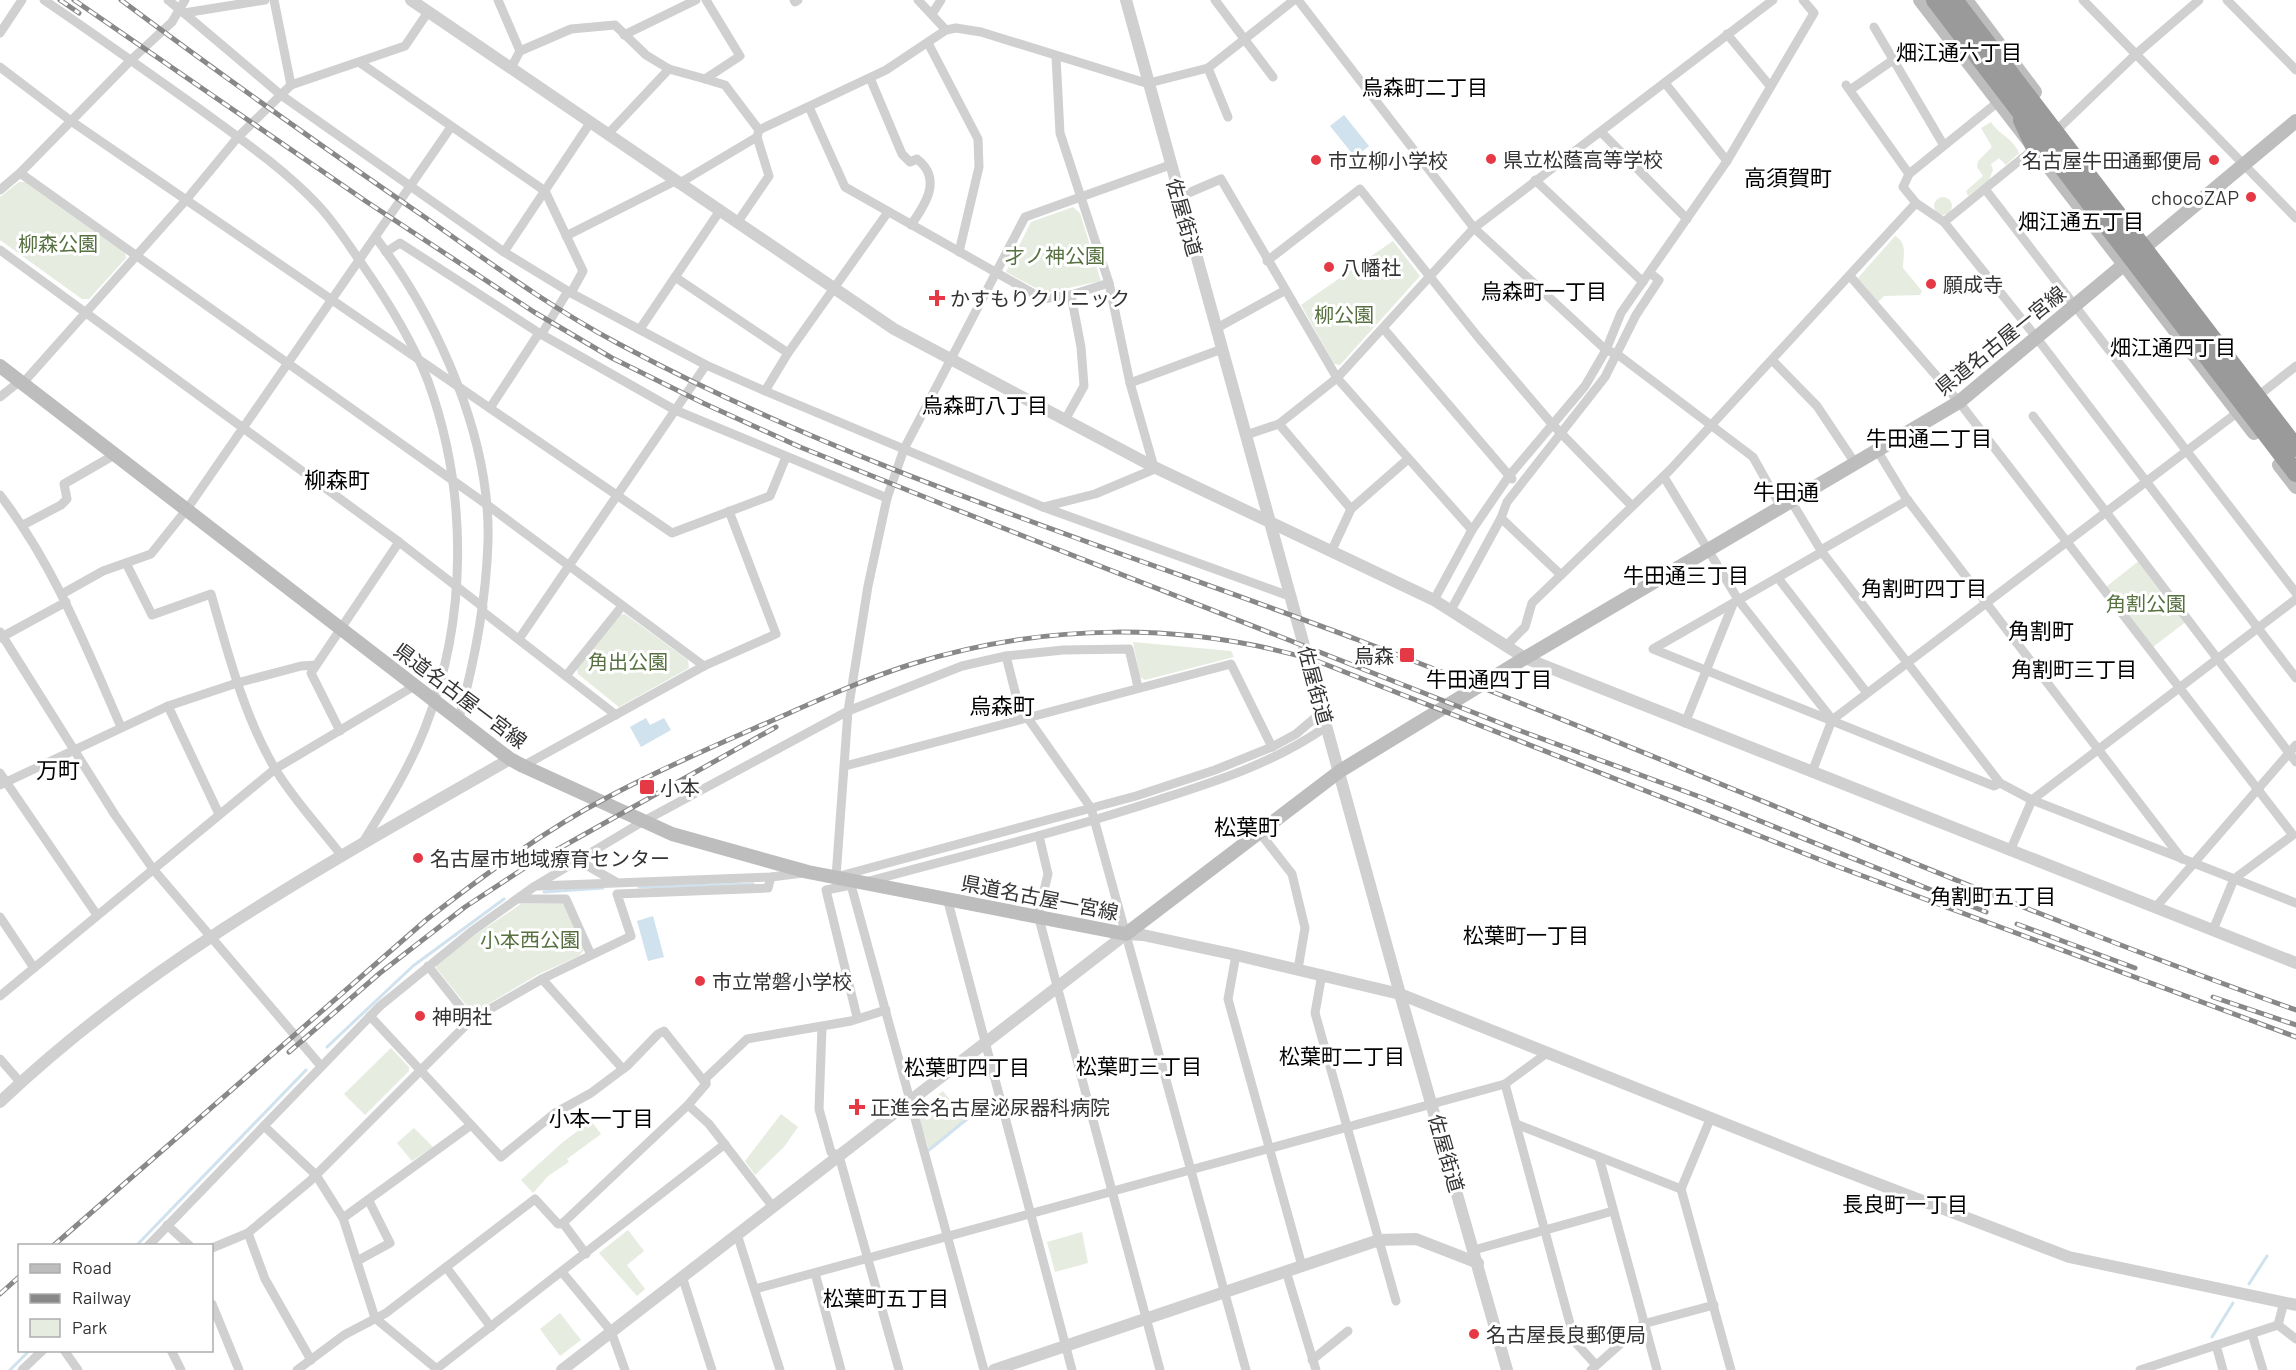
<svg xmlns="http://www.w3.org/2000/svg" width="2296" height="1370" viewBox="0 0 2296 1370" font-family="Barlow,'Noto Sans JP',sans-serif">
	<rect width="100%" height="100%" fill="#fff"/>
	<g fill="#e6ecdf">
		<path d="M1991 122C1999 135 2013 138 2019 153L2006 165 1999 158 1991 164 1993 170 1989 180 1968 196 1966 191 1983 176 1977 167 1978 161 1992 147 1981 128Z"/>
		<polygon points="19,182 25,182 125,253 126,258 89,299 82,299 0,240 0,197"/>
		<circle cx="1943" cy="206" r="9"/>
		<polygon points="1073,207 1080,213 1101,281 1045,293 1006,272 1031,222"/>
		<path d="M1895 236C1908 243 1903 256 1903 268L1922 291 1920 295 1884 296 1878 302 1858 278Z"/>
		<polygon points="1393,241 1420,276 1340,365 1334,364 1301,305"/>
		<polygon points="2140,560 2187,621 2153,647 2106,587"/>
		<polygon points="625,614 688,660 689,668 619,707 578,674 577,669 618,615"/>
		<polygon points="1133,642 1231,651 1234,657 1145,680 1140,677"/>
		<polygon points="565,903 584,950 579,956 537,975 478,1010 472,1012 436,968 438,960 521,904"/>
		<polygon points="391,1048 409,1067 409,1071 365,1115 344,1094"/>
		<polygon points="943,1091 966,1120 929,1150 918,1115 918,1110"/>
		<polygon points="781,1114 798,1127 784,1147 755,1175 745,1161"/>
		<polygon points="591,1121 601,1134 567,1159 569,1162 548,1176 533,1193 521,1180 563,1142"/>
		<polygon points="414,1128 433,1147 412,1161 397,1143"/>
		<polygon points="628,1230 644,1251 627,1265 645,1289 637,1296 599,1253"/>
		<polygon points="1082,1232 1088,1263 1055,1272 1047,1242"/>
		<polygon points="560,1313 581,1340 560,1356 540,1329"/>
	</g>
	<g fill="#cfe2ee">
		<polygon points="1344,115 1369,146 1355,157 1330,126"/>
		<polygon points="646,718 650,725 664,718 671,730 641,747 630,727"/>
		<polygon points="653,916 664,957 648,961 637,921"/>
	</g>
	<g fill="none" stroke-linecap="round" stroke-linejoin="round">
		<g stroke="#cfe2ee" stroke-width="3">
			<polyline points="639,887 753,884"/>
			<polyline points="544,892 603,888"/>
			<polyline points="327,1047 413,966 504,899"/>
			<polyline points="929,1150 988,1102"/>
			<polyline points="136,1246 306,1070"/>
			<polyline points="2249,1284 2267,1256"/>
			<polyline points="2212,1337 2233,1303"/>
			<polyline points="10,1370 30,1350"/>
		</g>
		<g stroke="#d0d0d0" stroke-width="9">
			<path d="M44 0C97 36 149 73 201 110 242 140 284 169 318 205 335 223 348 244 362 264 387 300 412 340 428 381 468 491 468 619 425 728 409 769 386 805 363 842"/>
			<polyline points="168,0 184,13 265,0"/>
			<polyline points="274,0 291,85"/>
			<polyline points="498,0 520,51 511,68"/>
			<polyline points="794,0 795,2 798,0"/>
			<polyline points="918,0 946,30 956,28 981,32 1149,84"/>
			<polyline points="1215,0 1273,77"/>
			<polyline points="1298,0 1474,228 1606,350 1617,354 1753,457 1781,507"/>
			<polyline points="2083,0 2296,218"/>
			<polyline points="2227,0 2296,70"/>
			<polyline points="184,13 281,95 504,252 571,293 706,365 765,391 1043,507 1095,494 1157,468"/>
			<polyline points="932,14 941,0"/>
			<polyline points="1874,27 1943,144"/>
			<polyline points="0,33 22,0"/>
			<polyline points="1727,34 1770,86"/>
			<polyline points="624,35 696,0"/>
			<polyline points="928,43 978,139 979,167 959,252"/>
			<polyline points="520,51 571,29 615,25 646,55 669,69"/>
			<polyline points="1056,57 1060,133 1109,283 1130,383 1154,467"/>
			<polyline points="359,62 545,191 583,271 571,293"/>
			<polyline points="0,67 71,121 672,533 770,496 786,457"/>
			<polyline points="1208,68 1228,117"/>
			<path d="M870 78 902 154 910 162 917 159C943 179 925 205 911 225"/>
			<polyline points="705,79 725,85 759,130"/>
			<polyline points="1149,83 1208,68 1294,0"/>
			<polyline points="1665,83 1727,161"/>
			<polyline points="1846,85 1909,174"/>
			<polyline points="1850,90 1893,60"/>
			<polyline points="1998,102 1909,174 1903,187 1916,203 1944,222 2036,337 2296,678"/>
			<polyline points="809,107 845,187 1043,299 1071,295 1109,283"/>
			<polyline points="2061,126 2135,55 2199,0"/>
			<polyline points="1601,132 1687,219"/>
			<polyline points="607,135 669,69 705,79 740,56 706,0"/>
			<polyline points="1170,165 1025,217 904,449 887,498 868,586 848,711 836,877 1136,796 1215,770 1272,747 1296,734 1323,711"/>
			<polyline points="20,173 486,504 704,666"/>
			<polyline points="1535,180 1643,282"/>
			<polyline points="678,184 757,137 759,130 886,70 946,30"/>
			<polyline points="1985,189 2296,593"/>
			<polyline points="0,190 20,173 131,60 172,22 185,0"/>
			<polyline points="1179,197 1221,179 1337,378 1472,530"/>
			<polyline points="1944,222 2035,148"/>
			<polyline points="737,223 769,176 757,137"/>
			<polyline points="566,236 675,181"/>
			<path d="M376 238C438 319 491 438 488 542 486 602 475 660 459 718"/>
			<polyline points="0,250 399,542 483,607"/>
			<polyline points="386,252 400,243 539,333 675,410 887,498"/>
			<polyline points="504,252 590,123"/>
			<polyline points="1267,261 1360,189 1478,337 1552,424 1632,506"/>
			<polyline points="1850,276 1959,402 2293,835 2234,879 2213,930"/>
			<polyline points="675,277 788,353"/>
			<polyline points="1217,328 1284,291"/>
			<polyline points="1383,328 1512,479"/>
			<polyline points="640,329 719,212"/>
			<polyline points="541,335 568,291"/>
			<polyline points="1773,361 1817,406 1855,463"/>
			<polyline points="23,383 186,200 238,137 291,85 405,46 428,12"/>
			<polyline points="1130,383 1222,349"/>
			<polyline points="765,391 788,353 888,212"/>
			<polyline points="2263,392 2296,366"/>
			<polyline points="0,397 20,381"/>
			<polyline points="490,408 539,333"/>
			<polyline points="2033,416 2296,762"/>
			<polyline points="1065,420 1084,386 1081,347 1071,295"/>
			<polyline points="1279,424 1351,509"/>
			<polyline points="1246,435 1279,424 1337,378 1474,228 1773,0"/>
			<polyline points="1877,450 1906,498 2182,859"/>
			<polyline points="1664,477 1739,601 1831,718"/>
			<path d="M0 495C54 565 86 647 121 727"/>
			<polyline points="1791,501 1822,552 2000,783 2032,800 2296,903"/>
			<polyline points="1043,507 1292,597"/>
			<polyline points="1501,518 1561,575"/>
			<polyline points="23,525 61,505 67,499 64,484 116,454"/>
			<polyline points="1821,550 1908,500"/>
			<polyline points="1331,552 1351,509 1408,459"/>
			<polyline points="1822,552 1653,649 1994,786 2000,783"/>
			<path d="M126 563 152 615 211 594C228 653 243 713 274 767 292 798 319 826 341 855"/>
			<polyline points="1778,578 1867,693"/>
			<polyline points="62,594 103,571 151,554 187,509 451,127"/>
			<polyline points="1434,600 1472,530 1509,476 1585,386 1606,350 1621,313 1727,161 1814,13 1803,0"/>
			<polyline points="1451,610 1501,518 1507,502 1605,377 1636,315 1659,280 1650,273"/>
			<polyline points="482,611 616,715"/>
			<polyline points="0,632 115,815 153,869 321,1066"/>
			<polyline points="0,638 66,602"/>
			<polyline points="519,639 706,365"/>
			<polyline points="1507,645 1525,627 1532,603 1670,470 1916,203"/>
			<polyline points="1006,656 1022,719"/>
			<polyline points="566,676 622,606"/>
			<polyline points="168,706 219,814"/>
			<polyline points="1027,717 1091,808 1246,1370"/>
			<polyline points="1685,723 1733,604"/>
			<polyline points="340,731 311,673 399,542"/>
			<polyline points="523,766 704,666 776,634 729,511"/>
			<polyline points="845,766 1231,664 1272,747"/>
			<polyline points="1812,772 1832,720 2238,412"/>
			<polyline points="0,773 97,915"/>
			<polyline points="0,785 168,706 237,683 301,666 316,665"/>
			<polyline points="1260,833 1292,874 1305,928 1298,969"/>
			<polyline points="1039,836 1048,874 1038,915 1160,1370"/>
			<polyline points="2010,851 2032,800 2296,599"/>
			<polyline points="579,861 616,882"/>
			<polyline points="851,879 851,885 984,1370"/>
			<path d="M866 882C965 855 1064 831 1161 799 1220 780 1276 762 1327 726"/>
			<polyline points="851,885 826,890 857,1017"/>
			<polyline points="538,886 771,877 803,873"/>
			<polyline points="947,898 1072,1370"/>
			<polyline points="520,899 566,899 591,955"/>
			<polyline points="2155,908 2296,745"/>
			<polyline points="0,917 34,968"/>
			<polyline points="1236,955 1228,999 1302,1266"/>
			<polyline points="428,966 471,1020"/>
			<polyline points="1322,974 1315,1013 1396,1301"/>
			<polyline points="0,996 275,769 416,685"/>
			<polyline points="370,1016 501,1157 555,1113 591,1093 627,1066 658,1034 664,1031 706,1084"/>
			<polyline points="822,1027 819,1109 831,1152 839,1156 899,1370"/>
			<polyline points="0,1059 20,1082"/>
			<polyline points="623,1069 542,979 631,936 617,894 768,888 771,877"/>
			<polyline points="1505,1084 1575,1342 1596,1365"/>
			<polyline points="688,1105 709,1124 773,1207"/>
			<polyline points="1711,1117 1681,1189 1731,1370"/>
			<polyline points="1516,1124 1681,1189"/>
			<polyline points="264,1126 316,1175 343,1218"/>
			<polyline points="1599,1157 1657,1370"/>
			<polyline points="563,1223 688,1105 706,1084 706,1078 747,1039 851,1021 886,1010"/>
			<polyline points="167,1225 190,1246"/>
			<polyline points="248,1233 265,1279 311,1360"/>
			<polyline points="737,1234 780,1370"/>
			<polyline points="148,1246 380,1006 471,932 535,886 642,822 848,711 962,666 1006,656 1063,650 1129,649 1138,687"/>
			<polyline points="212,1248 248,1233 310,1181 471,1020 542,979"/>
			<polyline points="1474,1250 1613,1211"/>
			<polyline points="357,1261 390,1243 369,1201"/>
			<polyline points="446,1267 491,1327"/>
			<polyline points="1286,1271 1316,1370"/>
			<polyline points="562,1272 611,1331 625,1370"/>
			<polyline points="815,1273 841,1370"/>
			<polyline points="682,1276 712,1370"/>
			<polyline points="755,1289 1505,1084 1547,1053"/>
			<polyline points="212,1304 239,1370"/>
			<polyline points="2278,1325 2296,1339"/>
			<polyline points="2252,1334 2263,1370"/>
			<polyline points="2216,1345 2223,1370"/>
			<polyline points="64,1350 78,1370"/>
			<polyline points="171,1350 181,1370"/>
			<polyline points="1312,1360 1348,1331"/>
			<polyline points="22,1370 43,1350"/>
			<polyline points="297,1370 344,1335 386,1313 535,1199 558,1224 563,1223 586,1254"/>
			<polyline points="435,1370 725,1144"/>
			<polyline points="438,1370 375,1318 343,1218 471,1125"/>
			<polyline points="1591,1370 1643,1324 1714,1305"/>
			<polyline points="2140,1370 2278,1325 2284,1302"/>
		</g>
		<g stroke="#d0d0d0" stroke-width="12">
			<polyline points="411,0 894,329 1154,467 1434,600 1525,658 2296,963"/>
			<polyline points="1126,0 1400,994 1507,1370"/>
			<path d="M0 1102C149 960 332 861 510 759"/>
			<polyline points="562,1370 1126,934 1143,935 1236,955 1400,994 1816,1160 2069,1257 2296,1305"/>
			<polyline points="994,1370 1379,1240 1416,1239 1478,1263"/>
		</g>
		<g stroke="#bdbdbd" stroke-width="14">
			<polyline points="1920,0 2254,433"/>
			<polyline points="1966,0 2035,92"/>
			<polyline points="0,366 510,759 523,766 672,834 808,872 1126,934 1340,771 1525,658 1959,402 2296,121"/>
			<polyline points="2279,465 2296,487"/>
		</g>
		<polyline stroke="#9a9a9a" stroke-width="18" points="2022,120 2035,148"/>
		<defs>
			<g id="rail">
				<polyline points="60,0 79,13"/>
				<polyline points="74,0 367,202 534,312 612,358 703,403 800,447 947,506 1513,728 1703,798 1986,912"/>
				<path d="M121 0C221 75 323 147 426 218 489 262 551 308 619 344 854 470 1112 547 1361 641 1674 759 1980 898 2296 1010"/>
				<polyline points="2017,924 2135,968"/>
				<polyline points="2213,997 2296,1025"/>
				<polyline points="289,1052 380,973 465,907 526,867 776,727"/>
				<path d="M53 1246 426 920C484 875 545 830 610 796 657 771 707 749 755 728 806 706 858 681 912 664 1045 623 1183 621 1317 661L1836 866 2296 1037"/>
				<polyline points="0,1294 20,1276"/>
			</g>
		</defs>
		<use href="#rail" stroke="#888" stroke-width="5"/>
		<use href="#rail" stroke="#fff" stroke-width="3" stroke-dasharray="9" stroke-linecap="butt"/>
		<g stroke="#9a9a9a" stroke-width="18">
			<polyline points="1935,0 2296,473"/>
			<polyline points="1954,0 2296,448"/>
		</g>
	</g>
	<g fill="#e63946" stroke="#fff" stroke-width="2">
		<circle cx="1491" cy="159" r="6"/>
		<circle cx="1316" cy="160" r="6"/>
		<circle cx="2214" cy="160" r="6"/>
		<circle cx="2251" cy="197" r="6"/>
		<circle cx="1329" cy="267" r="6"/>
		<circle cx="1931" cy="284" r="6"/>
		<path d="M934 289h6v6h6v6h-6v6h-6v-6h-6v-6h6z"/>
		<rect x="1399" y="647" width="16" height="16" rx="3"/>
		<rect x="639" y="779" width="16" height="16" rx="3"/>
		<circle cx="418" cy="858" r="6"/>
		<circle cx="700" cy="981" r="6"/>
		<circle cx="420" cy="1016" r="6"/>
		<path d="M854 1098h6v6h6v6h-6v6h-6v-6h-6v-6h6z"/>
		<circle cx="1474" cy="1334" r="6"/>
	</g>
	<g text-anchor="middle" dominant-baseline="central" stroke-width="6" stroke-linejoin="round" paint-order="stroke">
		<g font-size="20" fill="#333" stroke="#fff" text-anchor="start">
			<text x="1503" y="159">県立松蔭高等学校</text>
			<text x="1328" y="160">市立柳小学校</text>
			<text x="2202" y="160" text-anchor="end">名古屋牛田通郵便局</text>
			<text x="2239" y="197" text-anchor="end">chocoZAP</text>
			<text x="1341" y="267">八幡社</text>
			<text x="1943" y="284">願成寺</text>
			<text x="950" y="298">かすもりクリニック</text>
			<text x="1394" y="655" text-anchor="end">烏森</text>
			<text x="660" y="787">小本</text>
			<text x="430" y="858">名古屋市地域療育センター</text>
			<text x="712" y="981">市立常磐小学校</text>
			<text x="432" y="1016">神明社</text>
			<text x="870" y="1107">正進会名古屋泌尿器科病院</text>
			<text x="1486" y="1334">名古屋長良郵便局</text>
		</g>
		<g font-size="20" fill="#333" stroke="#fff">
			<text transform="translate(1185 217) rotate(74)">佐屋街道</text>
			<text transform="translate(2000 340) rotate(-39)">県道名古屋一宮線</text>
			<text transform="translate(1316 685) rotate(75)">佐屋街道</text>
			<text transform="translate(461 695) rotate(37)">県道名古屋一宮線</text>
			<text transform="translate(1040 897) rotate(11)">県道名古屋一宮線</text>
			<text transform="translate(1447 1153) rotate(74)">佐屋街道</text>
		</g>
		<g font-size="20" fill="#56703f" stroke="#fff">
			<text x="58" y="243">柳森公園</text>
			<text x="1055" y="255">才ノ神公園</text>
			<text x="1344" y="314">柳公園</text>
			<text x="2146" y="603">角割公園</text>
			<text x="628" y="661">角出公園</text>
			<text x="530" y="939">小本西公園</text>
		</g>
		<g font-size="21" fill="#000" stroke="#fff">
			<text x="1959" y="51">畑江通六丁目</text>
			<text x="1425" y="86">烏森町二丁目</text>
			<text x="2081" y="220">畑江通五丁目</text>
			<text x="1544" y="290">烏森町一丁目</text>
			<text x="2173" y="346">畑江通四丁目</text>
			<text x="985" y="404">烏森町八丁目</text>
			<text x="1929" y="437">牛田通二丁目</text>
			<text x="1686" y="574">牛田通三丁目</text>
			<text x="1924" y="587">角割町四丁目</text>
			<text x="2074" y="668">角割町三丁目</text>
			<text x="1489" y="678">牛田通四丁目</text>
			<text x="1993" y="895">角割町五丁目</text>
			<text x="1526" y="934">松葉町一丁目</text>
			<text x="1342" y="1055">松葉町二丁目</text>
			<text x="1139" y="1065">松葉町三丁目</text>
			<text x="967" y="1066">松葉町四丁目</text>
			<text x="601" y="1117">小本一丁目</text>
			<text x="1905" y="1203">長良町一丁目</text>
			<text x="886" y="1297">松葉町五丁目</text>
		</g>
		<g font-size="22" fill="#000" stroke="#fff">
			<text x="1788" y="177">高須賀町</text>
			<text x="337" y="479">柳森町</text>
			<text x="1786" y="491">牛田通</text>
			<text x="2041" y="630">角割町</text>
			<text x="1002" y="705">烏森町</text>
			<text x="58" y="769">万町</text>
			<text x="1247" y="826">松葉町</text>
		</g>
	</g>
	<rect x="18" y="1244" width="195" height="108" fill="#ffffff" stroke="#adadad" stroke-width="1.5"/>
	<rect x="30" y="1264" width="30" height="9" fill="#bdbdbd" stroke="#adadad" stroke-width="1.5"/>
	<text x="72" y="1274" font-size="18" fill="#333333">Road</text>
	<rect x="30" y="1294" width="30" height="9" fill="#888888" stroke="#adadad" stroke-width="1.5"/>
	<text x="72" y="1304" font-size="18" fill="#333333">Railway</text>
	<rect x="30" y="1319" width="30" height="18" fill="#e6ecdf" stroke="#adadad" stroke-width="1.5"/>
	<text x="72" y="1334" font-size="18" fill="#333333">Park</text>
</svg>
